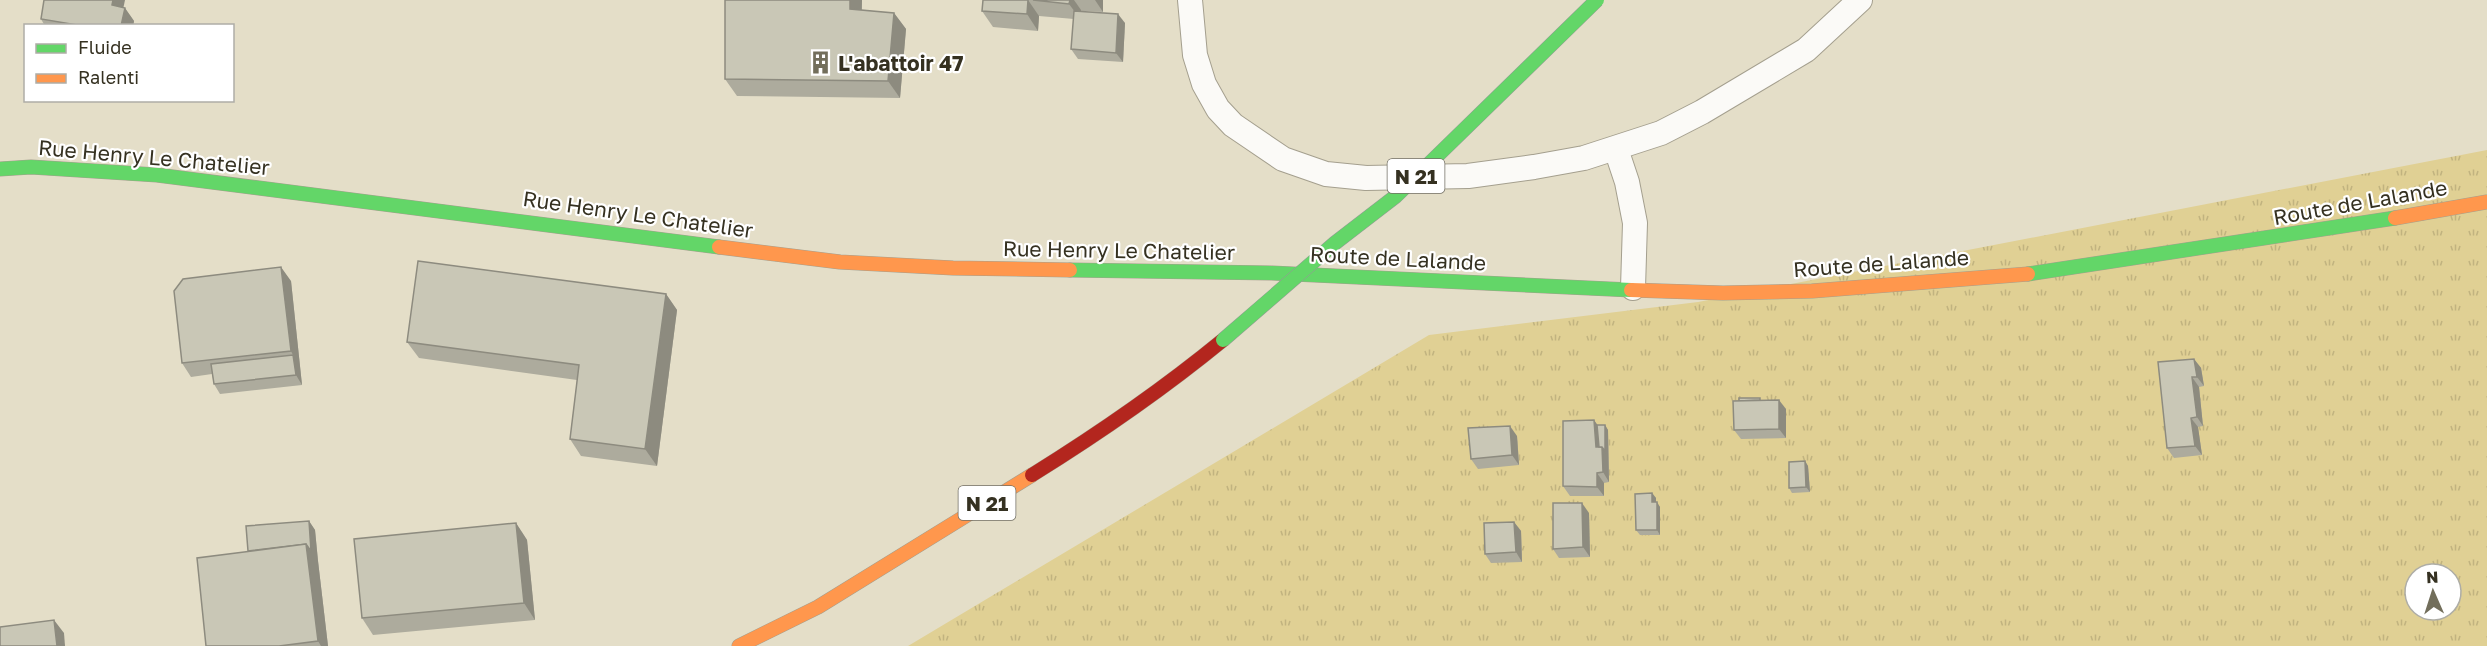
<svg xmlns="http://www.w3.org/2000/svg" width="2487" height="646" viewBox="0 0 2487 646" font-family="'Golos Text',sans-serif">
	<defs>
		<pattern id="grass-tufts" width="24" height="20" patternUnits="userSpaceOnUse" patternTransform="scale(1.5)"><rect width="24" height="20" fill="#e0d094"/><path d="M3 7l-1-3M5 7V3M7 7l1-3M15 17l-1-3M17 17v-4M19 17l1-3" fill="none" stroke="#c1b37f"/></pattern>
	</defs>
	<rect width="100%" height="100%" fill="#e4dec8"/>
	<path fill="url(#grass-tufts)" fill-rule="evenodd" d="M2487 150V646H908L1429 335 1698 302ZM2415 574H2451V610H2415Z"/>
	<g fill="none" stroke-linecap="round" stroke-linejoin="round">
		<defs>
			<g id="street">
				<polyline points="1190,0 1195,55 1204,84 1218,109 1233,125 1283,159 1326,174 1366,178 1468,176 1534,167 1584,158 1661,133 1702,112 1806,50 1860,0"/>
				<polyline points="1616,149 1627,182 1635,223 1633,288"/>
			</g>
			<g id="fast">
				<polyline points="0,169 31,167 157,175 719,247"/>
				<polyline points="1070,270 1272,273 1631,290"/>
				<polyline points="2028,274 2395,218"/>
			</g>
			<g id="slow">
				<polyline points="2395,218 2487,202"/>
				<polyline points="719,247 840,262 953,268 1070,270"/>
				<polyline points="1631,290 1723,293 1812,291 2028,274"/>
				<polyline points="739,646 818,607 1032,475"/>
			</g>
			<path id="jam" d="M1032 475C1098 434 1162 390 1223 340"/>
		</defs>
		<use href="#street" stroke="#a49f8e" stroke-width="26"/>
		<use href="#fast" stroke="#a49f8e" stroke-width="15"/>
		<use href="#slow" stroke="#a49f8e" stroke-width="15"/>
		<use href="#jam" stroke="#a49f8e" stroke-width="15"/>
		<use href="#street" stroke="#fbfaf7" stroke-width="24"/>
		<use href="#fast" stroke="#63d668" stroke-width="14"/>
		<use href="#slow" stroke="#ff974d" stroke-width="14"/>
		<use href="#jam" stroke="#b3261e" stroke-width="14"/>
		<defs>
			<polyline id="fast-bridge" points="1223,340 1335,243 1396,196 1597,0"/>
		</defs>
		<use href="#fast-bridge" stroke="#929c94" stroke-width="15" stroke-linecap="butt"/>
		<use href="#fast-bridge" stroke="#63d668" stroke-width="14"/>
	</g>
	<g fill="#adab9d">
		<polygon points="725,0 862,0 862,10 894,13 906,29 900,98 737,96 725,79"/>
		<polygon points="983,0 1103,0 1103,12 1081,11 1125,23 1123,62 1078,59 1071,49 1074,19 1039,16 1038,31 993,27 982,11"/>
		<polygon points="124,7 134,21 133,26 45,26 41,19"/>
		<polygon points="291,281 302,385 220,394 214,384 212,374 191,377 182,363"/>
		<polygon points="666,294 677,310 657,466 581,456 570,439 577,380 419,358 407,342"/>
		<polygon points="2194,359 2201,368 2204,386 2199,387 2203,426 2198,427 2202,455 2174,458 2167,448"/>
		<polygon points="1761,400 1786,409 1786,438 1741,439 1734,430"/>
		<polygon points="1594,420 1597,425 1605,425 1608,430 1609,482 1604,483 1604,496 1570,496 1563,486"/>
		<polygon points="1517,436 1519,465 1478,469 1471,459"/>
		<polygon points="1805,461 1808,466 1810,492 1792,493 1789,488"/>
		<polygon points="1652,493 1656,498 1656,502 1660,507 1660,535 1640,535 1636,530"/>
		<polygon points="1589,513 1590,557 1559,558 1553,549"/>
		<polygon points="309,521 315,530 318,561 328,646 206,646 248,551"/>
		<polygon points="1514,522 1521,531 1522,562 1491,563 1485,554"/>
		<polygon points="516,523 527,540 535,620 373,635 362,618"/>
	</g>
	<g fill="#8d8b7f">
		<polygon points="113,0 125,0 121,19 112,5"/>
		<polygon points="850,0 862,0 861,26 850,9"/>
		<polygon points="1028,0 1039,16 1038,31 1027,14"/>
		<polygon points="1070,0 1074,0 1081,10 1081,20 1069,4"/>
		<polygon points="1095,0 1103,0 1103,12"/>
		<polygon points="125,8 134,21 133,26 121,26"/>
		<polygon points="894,13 906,29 900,98 888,81"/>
		<polygon points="1118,14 1125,23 1123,62 1116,53"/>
		<polygon points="281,267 291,281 302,385 296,375 293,355 291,351"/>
		<polygon points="666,294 677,310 657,466 645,449"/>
		<polygon points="2194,359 2201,368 2204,386 2197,377"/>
		<polygon points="2192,377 2199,387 2203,426 2197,417"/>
		<polygon points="1779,400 1786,409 1786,438 1779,429"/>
		<polygon points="2191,418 2198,427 2202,455 2195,446"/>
		<polygon points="1594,420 1601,430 1605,425 1608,430 1609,482 1603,472 1596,447"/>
		<polygon points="1510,426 1517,436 1519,465 1512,455"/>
		<polygon points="1805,461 1808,466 1810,492 1806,487"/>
		<polygon points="1597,473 1604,483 1604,496 1597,487"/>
		<polygon points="1652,493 1656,498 1656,507 1652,502"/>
		<polygon points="1657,502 1660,507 1660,535 1657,530"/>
		<polygon points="1582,503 1589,513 1590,557 1583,547"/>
		<polygon points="309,521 315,530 318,561 328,646 321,646 318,641 306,544"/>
		<polygon points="1514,522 1521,531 1522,562 1516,552"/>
		<polygon points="516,523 527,540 535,620 524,603"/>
		<polygon points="54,620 64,633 65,646 57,646"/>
	</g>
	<g fill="#c9c7b6" stroke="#8d8b7f" stroke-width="1.5">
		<polygon points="44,0 113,0 112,5 125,8 121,26 83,26 41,19"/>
		<polygon points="725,0 850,0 850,9 894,13 888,81 725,79"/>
		<polygon points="983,0 1028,0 1027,14 982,11"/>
		<polygon points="1033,0 1070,0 1069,4"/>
		<polygon points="1074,11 1118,14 1116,53 1071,49"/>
		<polygon points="418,261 666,294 645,449 570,439 579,365 407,342"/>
		<polygon points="281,267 291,351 182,363 174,291 183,279"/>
		<polygon points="293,355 296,375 214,384 211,364"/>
		<polygon points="2194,359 2197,377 2192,377 2197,417 2191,418 2195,446 2167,448 2158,362"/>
		<polygon points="1739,398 1760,398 1760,400 1739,401"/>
		<polygon points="1779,400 1779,429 1734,430 1733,401"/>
		<polygon points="1594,420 1596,447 1602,447 1603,472 1597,473 1597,487 1563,486 1563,421"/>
		<polygon points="1597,425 1605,425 1605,451 1602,447 1599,447"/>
		<polygon points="1510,426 1512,455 1471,459 1468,428"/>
		<polygon points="1805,461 1806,487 1789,488 1789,462"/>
		<polygon points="1652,493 1652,502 1657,502 1657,530 1636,530 1635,494"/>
		<polygon points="1553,503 1582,503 1583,547 1553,549"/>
		<polygon points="309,521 311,551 306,544 248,551 246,526"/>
		<polygon points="1514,522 1516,552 1485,554 1484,523"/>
		<polygon points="516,523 524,603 362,618 354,539"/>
		<polygon points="306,544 318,641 279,646 206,646 197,558"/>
		<polygon points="54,620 57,646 0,646 0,627"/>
	</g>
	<defs>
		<symbol id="building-bare" viewBox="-9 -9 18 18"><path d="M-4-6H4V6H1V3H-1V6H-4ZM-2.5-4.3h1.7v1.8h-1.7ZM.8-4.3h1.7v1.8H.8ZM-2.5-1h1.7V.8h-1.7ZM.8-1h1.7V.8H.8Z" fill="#726e5b" stroke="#fff" stroke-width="2.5" paint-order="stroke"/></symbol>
	</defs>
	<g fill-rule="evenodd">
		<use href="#building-bare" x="804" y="46" width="33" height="33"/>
	</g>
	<g text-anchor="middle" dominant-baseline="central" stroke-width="4.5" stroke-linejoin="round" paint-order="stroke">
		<g fill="#fff" stroke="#726f64" stroke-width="1.5">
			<rect x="1387.5" y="159" width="57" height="34" rx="4.5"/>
			<rect x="958.5" y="486" width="57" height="34" rx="4.5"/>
		</g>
		<g font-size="20" font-weight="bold" fill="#353121">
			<text x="1416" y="176">N 21</text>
			<text x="987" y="503">N 21</text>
		</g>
		<g font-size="21" font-weight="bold" fill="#353121" stroke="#fff" text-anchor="start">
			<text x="838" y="63">L'abattoir 47</text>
		</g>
		<g font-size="21" fill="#353121" stroke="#fff">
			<text transform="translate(154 157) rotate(5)">Rue Henry Le Chatelier</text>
			<text transform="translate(2360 202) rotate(-10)">Route de Lalande</text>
			<text transform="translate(638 214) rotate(8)">Rue Henry Le Chatelier</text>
			<text transform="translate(1119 250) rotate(1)">Rue Henry Le Chatelier</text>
			<text transform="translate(1398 258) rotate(3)">Route de Lalande</text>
			<text transform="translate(1881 263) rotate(-4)">Route de Lalande</text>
		</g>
	</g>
	<rect x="24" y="24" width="210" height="78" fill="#ffffff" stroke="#aeada6" stroke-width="1.5"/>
	<rect x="36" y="44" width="30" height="9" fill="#63d668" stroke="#aeada6" stroke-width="1.5"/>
	<text x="78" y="54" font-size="18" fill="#353121">Fluide</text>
	<rect x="36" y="74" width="30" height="9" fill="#ff974d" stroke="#aeada6" stroke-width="1.5"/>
	<text x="78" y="84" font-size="18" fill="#353121">Ralenti</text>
	<g transform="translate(2433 592) rotate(357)"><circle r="28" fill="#ffffff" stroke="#aeada6" stroke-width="1.5"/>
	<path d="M0-4.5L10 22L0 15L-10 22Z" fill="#726e5b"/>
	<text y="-9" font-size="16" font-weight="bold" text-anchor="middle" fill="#353121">N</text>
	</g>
</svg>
